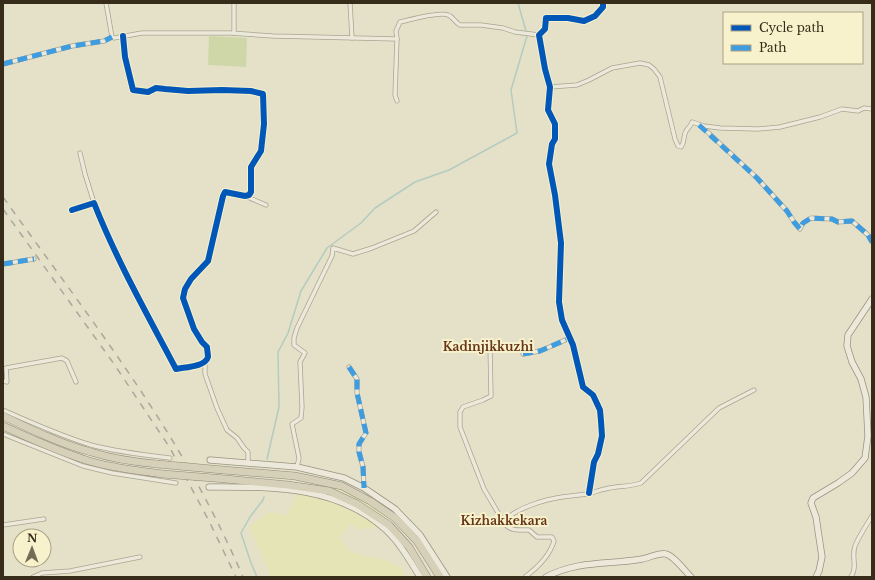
<svg xmlns="http://www.w3.org/2000/svg" width="875" height="580" viewBox="0 0 875 580" font-family="'Libre Baskerville',serif">
	<rect width="100%" height="100%" fill="#e4e1c8"/>
	<polygon fill="#e5e4b7" points="300,485 331,487 362,494 378,501 387,525 359,530 351,524 339,538 350,551 367,557 384,559 403,568 404,577 271,577 249,527 269,512 287,515"/>
	<polygon fill="#cfd7a9" points="209,36 247,38 246,67 208,65"/>
	<g fill="none" stroke-linecap="round" stroke-linejoin="round">
		<g stroke="#b4cbc0" stroke-width="1.5">
			<polyline points="518,3 526,31"/>
			<polyline points="267,459 279,407 278,352 288,333 301,291 327,248 361,223 375,208 415,182 449,170 517,133 511,90 527,36"/>
			<polyline points="257,577 251,563 241,533 250,517 263,500 264,497"/>
		</g>
		<defs>
			<g id="street">
				<polyline points="106,3 112,37 114,38 142,33 230,33 273,36 397,39 395,95 397,101"/>
				<polyline points="350,3 352,38"/>
				<polyline points="234,33 234,3"/>
				<path d="M397 39 396 31 400 22C409 20 440 11 448 15 452 16 456 23 460 25H481L503 28 515 32 539 35"/>
				<polyline points="3,64 72,46 104,41 112,37"/>
				<path d="M550 87 577 85 589 80 612 68 640 63 649 65 654 69 660 77 675 139 678 146 681 147C685 142 683 136 686 131 688 128 691 126 692 122L704 126 720 128 758 129 780 127 820 117 842 109 858 111 864 108 872 109"/>
				<polyline points="700,125 757,178 787,211 794,222 800,229 803,223 811,218 832,219 838,222 852,221 868,235 872,242"/>
				<polyline points="80,153 85,174 94,203"/>
				<polyline points="245,196 266,205"/>
				<path d="M72 210 94 203C117 261 147 314 176 369 185 367 205 367 208 357 208 354 207 350 207 347L202 342 194 329 183 298 185 289 191 279 208 261 223 196 225 192 245 196 249 195 251 192V167L261 151 264 124 263 94 251 91 222 90 188 91 165 89 156 88 148 92 133 90 125 57 123 36"/>
				<polyline points="3,264 34,259"/>
				<polyline points="490,346 491,396 483,400 463,407 460,412 460,427 484,489 503,521"/>
				<polyline points="523,354 540,351 570,338"/>
				<polyline points="205,362 205,374 217,408 227,430 237,438 244,448 248,452 248,463"/>
				<polyline points="349,367 357,379 357,393 366,433 359,444 359,452 363,467 364,488"/>
				<polyline points="3,381 7,382 6,368 62,358 67,361 76,382"/>
				<path d="M3 410C32 423 61 436 91 445 117 452 144 455 170 458"/>
				<polyline points="3,434 83,466 112,473 176,483"/>
				<polyline points="297,467 299,458 292,424 301,418 302,407 300,362 305,353 294,345 294,338 297,328 332,256 333,248 353,254 372,248 414,231 436,212"/>
				<polyline points="589,493 594,462 598,454 602,436 601,421 600,410 593,395 583,387 573,345 562,320 559,302 561,243 555,195 549,164 552,144 555,139 555,124 548,110 550,87 545,69 539,35 545,29 546,18 568,18 584,21 595,16 603,7 603,3"/>
				<polyline points="3,525 44,519"/>
				<polyline points="33,577 42,573 70,571 140,557"/>
				<path d="M525 577C537 568 550 555 554 541L552 537H537L529 530C519 530 509 532 503 521 518 508 542 500 562 497 570 496 579 495 587 494 593 493 599 490 605 489 617 486 629 487 641 483L719 408 754 390"/>
				<path d="M851 577C858 566 851 557 855 546 859 536 866 526 872 516"/>
			</g>
			<g id="secondary">
				<polyline points="210,460 297,467 344,478 364,488 395,509 420,535 447,577"/>
				<path d="M209 487C271 487 337 485 386 530 400 543 410 561 420 577"/>
				<path d="M546 577C579 560 608 565 642 559 649 558 659 552 666 554 674 556 685 571 691 577"/>
				<polyline points="816,577 819,571 822,557 816,517 811,503 813,498 838,483 852,473 865,458 868,436 866,397 861,379 852,362 847,346 848,335 872,299"/>
			</g>
			<g id="highway">
				<path d="M3 416C32 430 61 444 91 452 113 459 135 462 157 464"/>
				<path d="M3 426C31 439 60 452 89 461 113 468 138 471 163 474"/>
				<polyline points="223,470 295,476 342,486 370,501 395,518 417,541 440,577"/>
				<polyline points="226,479 288,485 329,491 357,504 389,525 409,547 427,577"/>
			</g>
		</defs>
		<use href="#street" stroke="#a9a492" stroke-width="5"/>
		<use href="#secondary" stroke="#989382" stroke-width="7"/>
		<use href="#highway" stroke="#8e8979" stroke-width="8"/>
		<use href="#street" stroke="#ece9da" stroke-width="3.5"/>
		<use href="#secondary" stroke="#ece9da" stroke-width="5.5"/>
		<use href="#highway" stroke="#d7d0b9" stroke-width="7"/>
		<g stroke="#aba89b" stroke-width="1.5" stroke-dasharray="7 7" stroke-linecap="butt">
			<path d="M3 197C58 274 116 350 166 430 195 477 221 526 243 577"/>
			<polyline points="3,209 114,364 170,448 209,521 236,577"/>
		</g>
		<defs>
			<g id="highway-bridge">
				<polyline points="157,464 223,470"/>
				<polyline points="163,474 226,479"/>
			</g>
		</defs>
		<use href="#highway-bridge" stroke="#8e8979" stroke-width="8" stroke-linecap="butt"/>
		<use href="#highway-bridge" stroke="#d7d0b9" stroke-width="7"/>
		<g stroke="#3e9cdf" stroke-width="5" stroke-dasharray="10 5" stroke-linecap="butt">
			<polyline points="3,64 72,46 104,41 112,37"/>
			<polyline points="699,125 757,178 787,211 794,222 800,229 803,223 811,218 832,219 838,222 852,221 868,235 872,242"/>
			<polyline points="3,264 34,259"/>
			<polyline points="523,354 540,351 570,338"/>
			<polyline points="349,367 357,379 357,393 366,433 359,444 359,452 363,467 364,488"/>
		</g>
		<defs>
			<g id="cycleway">
				<path d="M72 210 94 203C117 261 147 314 176 369 185 367 205 367 208 357 208 354 207 350 207 347L202 342 194 329 183 298 185 289 191 279 208 261 223 196 225 192 245 196 249 195 251 192V167L261 151 264 124 263 94 251 91 222 90 188 91 165 89 156 88 148 92 133 90 125 57 123 36"/>
				<polyline points="589,493 594,462 598,454 602,436 601,421 600,410 593,395 583,387 573,345 562,320 559,302 561,243 555,195 549,164 552,144 555,139 555,124 548,110 550,87 545,69 539,35 545,29 546,18 568,18 584,21 595,16 603,7 603,3"/>
			</g>
		</defs>
		<use href="#cycleway" stroke="#f7f1cc" stroke-width="8"/>
		<use href="#cycleway" stroke="#0057b8" stroke-width="6"/>
	</g>
	<g text-anchor="middle" dominant-baseline="central" stroke-width="4" stroke-linejoin="round" paint-order="stroke">
		<g font-size="12" font-weight="bold" fill="#663417" stroke="#f7f1cc">
			<text x="488" y="346">Kadinjikkuzhi</text>
			<text x="504" y="520">Kizhakkekara</text>
		</g>
	</g>
	<rect width="875" height="580" fill="none" stroke="#372c1a" stroke-width="8"/>
	<rect x="723" y="12" width="140" height="52" fill="#f7f1cc" stroke="#aaa285"/>
	<rect x="731" y="25" width="20" height="6" fill="#0057b8" stroke="#aaa285"/>
	<text x="759" y="32" font-size="12" fill="#372c1a">Cycle path</text>
	<rect x="731" y="45" width="20" height="6" fill="#3e9cdf" stroke="#aaa285"/>
	<text x="759" y="52" font-size="12" fill="#372c1a">Path</text>
	<g transform="translate(32 548) rotate(1)"><circle r="19" fill="#f7f1cc" stroke="#aaa285"/>
	<path d="M0-3L7 15L0 10L-7 15Z" fill="#746b57"/>
	<text y="-6" font-size="11" font-weight="bold" text-anchor="middle" fill="#372c1a">N</text>
	</g>
</svg>
